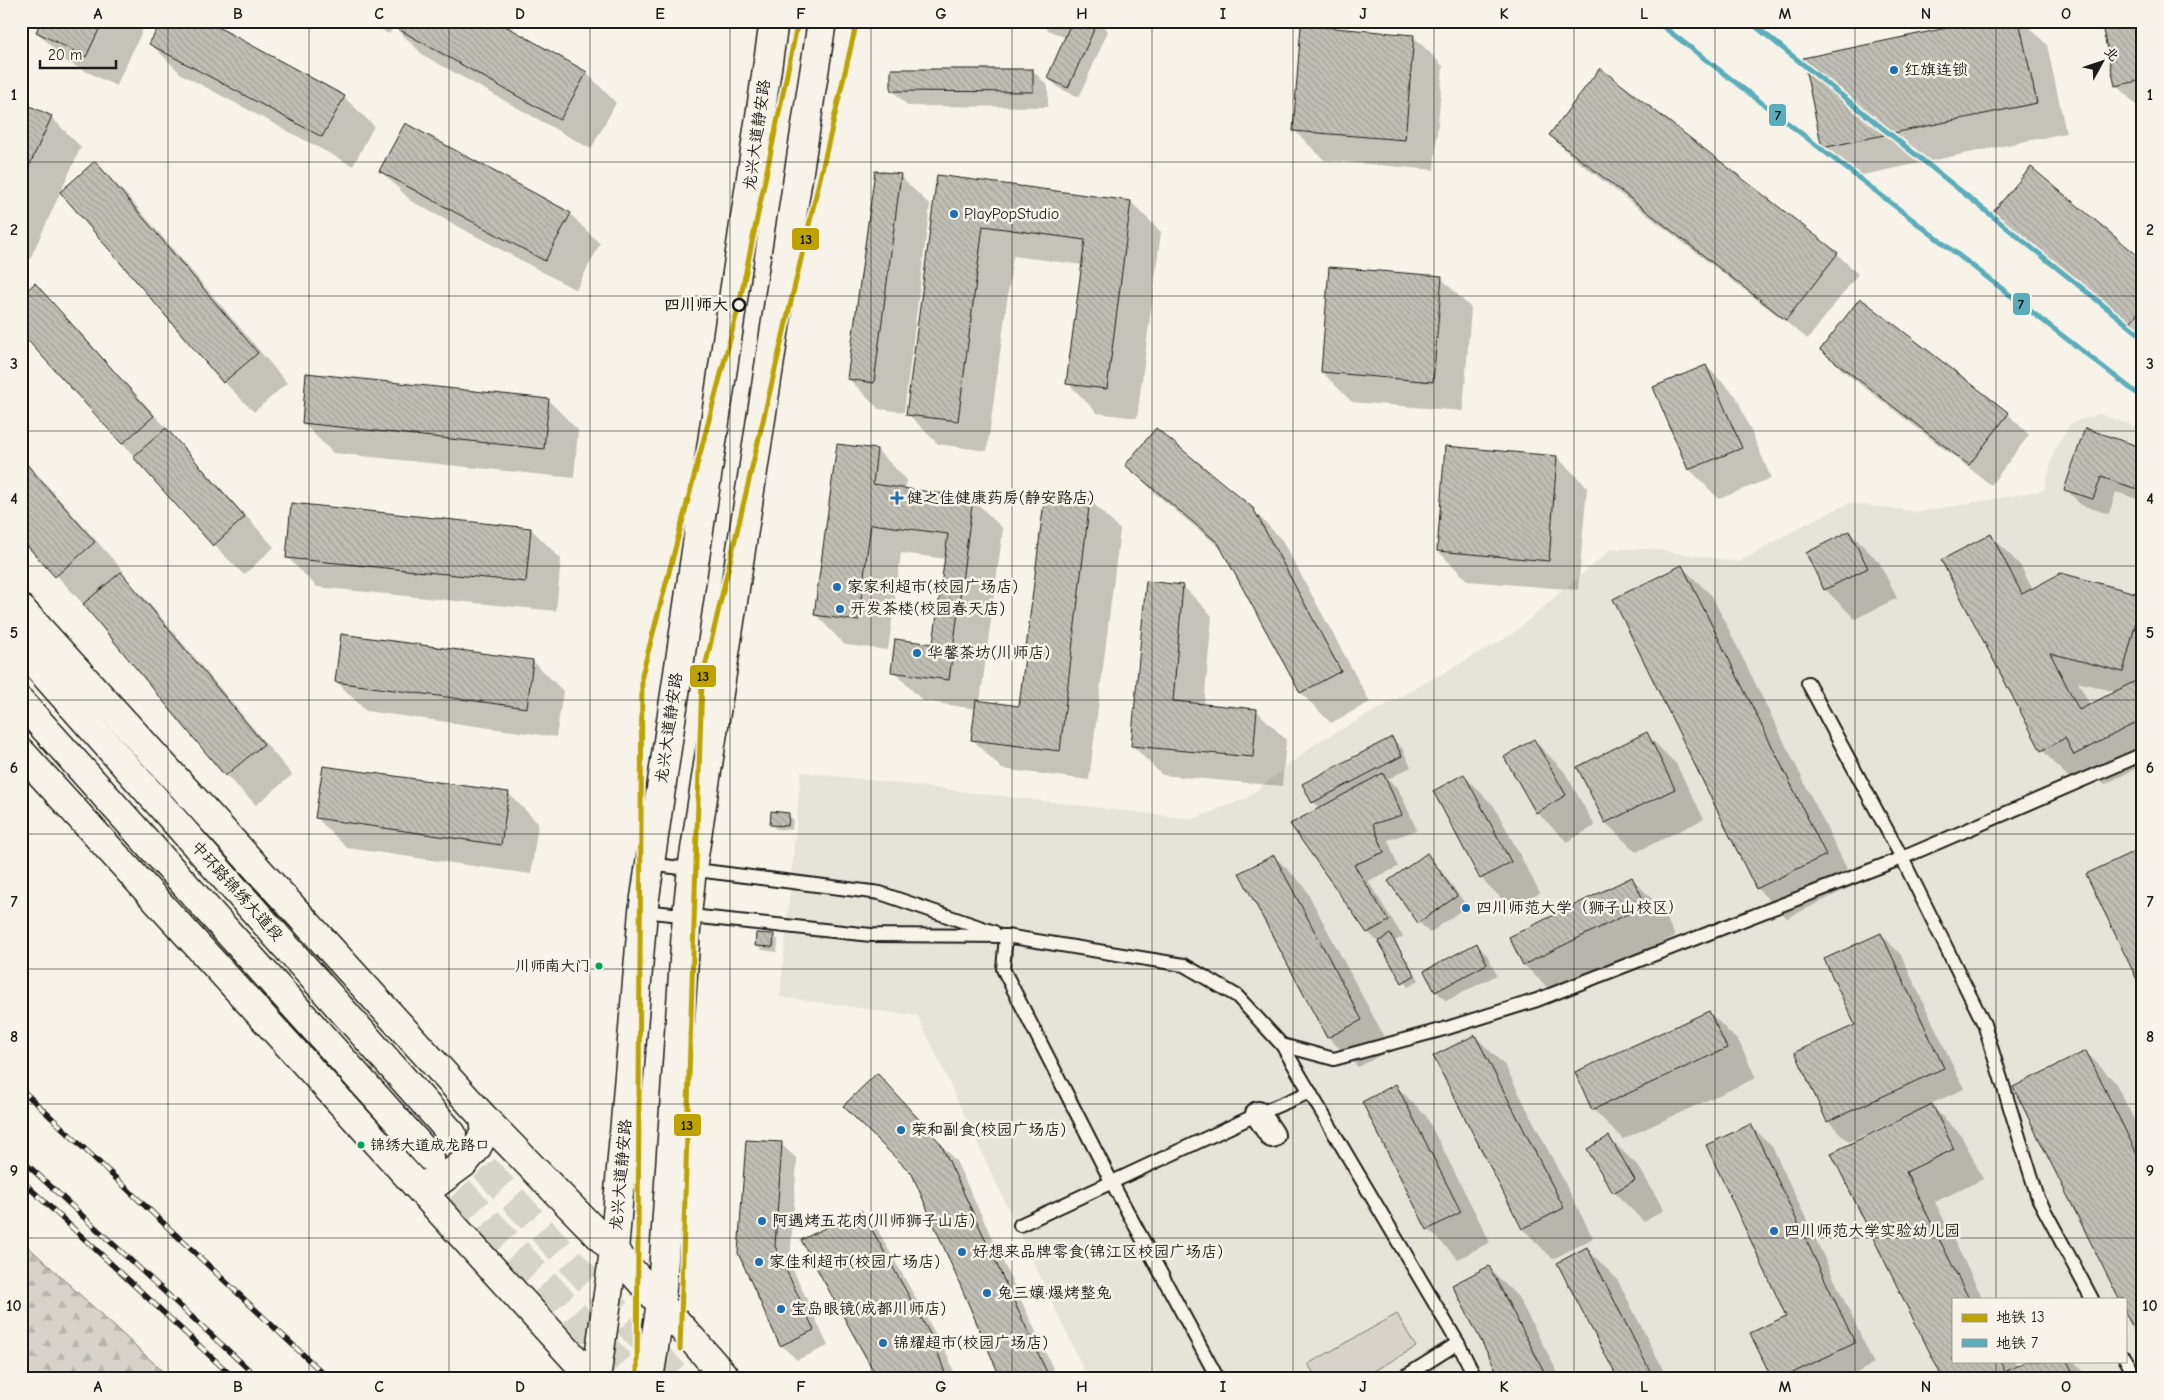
<svg xmlns="http://www.w3.org/2000/svg" width="2164" height="1400" viewBox="0 0 2164 1400" font-family="'Comic Neue','LXGW WenKai TC',sans-serif">
	<defs>
		<pattern id="forest-firs" width="22" height="20" patternUnits="userSpaceOnUse" patternTransform="scale(1.25)"><rect width="22" height="20" fill="#d7d3cb"/><path d="M5 1l3.5 6h-7zM16 11l3.5 6h-7z" fill="#b8b5ae"/></pattern>
		<pattern id="building-back-hatch" width="6" height="6" patternUnits="userSpaceOnUse" patternTransform="scale(1.25)"><rect width="6" height="6" fill="#c0beb5"/><path d="M-1 5l2 2M0 0l6 6M5-1l2 2" fill="none" stroke="#a4a39b"/></pattern>
	</defs>
	<rect width="100%" height="100%" fill="#f7f3e8"/>
	<filter id="ink" filterUnits="userSpaceOnUse"><feTurbulence type="fractalNoise" baseFrequency=".02" numOctaves="2"/><feDisplacementMap in="SourceGraphic" scale="10" xChannelSelector="R" yChannelSelector="G"/><feConvolveMatrix kernelMatrix="1 2 1 2 8 2 1 2 1" color-interpolation-filters="sRGB"/></filter>
	<g filter="url(#ink)">
		<path fill="#e6e3d9" fill-rule="evenodd" d="M2100 414 2143 429V1379H1088L918 1016 780 997 801 772 1193 819 1247 798 1315 744 1510 636 1611 549H1652L1739 562 1804 525 1849 503 1919 512 2044 490 2055 449 2071 423ZM1953 1299H2125V1361H1953Z"/>
		<polygon fill="#d7d3cb" stroke="#7a7874" points="1397,1314 1416,1347 1360,1379 1317,1379 1308,1364"/>
		<polygon fill="url(#forest-firs)" stroke="#7a7874" points="21,1240 171,1379 21,1379"/>
		<g fill="#0003" fill-rule="evenodd">
			<polygon points="42,21 147,21 116,86 67,62 37,32"/>
			<polygon points="366,21 495,21 587,73 616,103 591,149 423,55 394,26 389,34"/>
			<polygon points="1039,21 1098,21 1108,31 1079,97 1059,88 1048,78 1066,38 1048,30"/>
			<polygon points="1986,21 2023,21 2047,45 2066,133 1853,177 1824,147"/>
			<polygon points="2143,21 2143,112 2116,85"/>
			<polygon points="1413,36 1443,66 1434,170 1324,160 1294,130"/>
			<polygon points="151,44 344,97 374,126 353,166 181,74"/>
			<polygon points="1032,70 1048,86 1048,107 908,106 893,91"/>
			<polygon points="21,103 51,117 81,147 21,279"/>
			<polygon points="1550,135 1837,254 1858,274 1808,339 1571,156"/>
			<polygon points="95,163 125,193 287,383 254,412 224,382"/>
			<polygon points="381,171 570,214 600,244 576,290 411,201"/>
			<polygon points="900,176 930,205 904,412 879,409 849,379"/>
			<polygon points="939,177 1131,202 1161,232 1137,418 1097,413 1068,383 1083,265 1013,256 987,451 938,444 908,414"/>
			<polygon points="1994,213 2143,261 2143,342 2024,243"/>
			<polygon points="1441,278 1471,308 1463,411 1352,402 1322,372"/>
			<polygon points="35,285 64,315 274,547 244,575 214,545 21,331"/>
			<polygon points="1860,299 2008,414 2029,435 1991,485 1842,370 1822,349"/>
			<polygon points="1706,366 1736,396 1771,478 1719,499 1689,469"/>
			<polygon points="549,401 578,430 574,478 333,453 303,423"/>
			<polygon points="877,450 907,480 905,489 973,499 1003,529 980,702 1020,707 1090,500 1120,530 1089,780 1002,769 973,740 976,709 923,701 893,671 934,646 946,559 901,553 888,650 845,645 816,615"/>
			<polygon points="2143,450 2143,501 2116,492 2109,514 2081,505 2066,489"/>
			<polygon points="21,456 124,572 121,575 150,604 292,775 256,805 226,775 85,606 21,537"/>
			<polygon points="1557,457 1587,487 1578,590 1468,581 1438,551"/>
			<polygon points="1127,465 1252,509 1282,540 1370,702 1331,723 1301,693 1224,551 1157,495"/>
			<polygon points="531,529 561,559 556,611 317,587 287,557"/>
			<polygon points="1849,532 1879,562 1897,598 1855,619 1825,589"/>
			<path d="M1990 535 2020 565 2033 590 2143 596V765L2105 784 2091 770 2071 780 2042 750ZM2078 682 2116 692 2090 705Z"/>
			<polygon points="1682,567 1712,596 1855,885 1787,918 1757,888"/>
			<polygon points="1183,586 1212,616 1204,705 1256,710 1286,740 1282,786 1162,775 1132,745"/>
			<polygon points="533,661 563,691 556,737 366,711 336,681"/>
			<polygon points="1646,734 1676,764 1704,819 1636,852 1606,823 1578,767"/>
			<polygon points="1392,738 1402,748 1411,767 1388,779 1399,790 1417,830 1388,840 1398,867 1368,881 1403,937 1395,941 1419,980 1408,987 1381,945 1368,932 1320,809 1313,802"/>
			<polygon points="1534,741 1564,771 1595,826 1567,842 1537,812"/>
			<polygon points="1464,776 1494,806 1540,893 1511,908 1481,878"/>
			<polygon points="508,793 538,823 531,874 347,848 317,818"/>
			<polygon points="788,814 793,819 792,830 776,829 771,824"/>
			<polygon points="1427,855 1437,865 1467,906 1430,933 1419,922 1390,881"/>
			<polygon points="1274,856 1304,886 1391,1050 1358,1067 1328,1037"/>
			<polygon points="1632,879 1662,909 1675,936 1554,994 1524,965 1511,938"/>
			<polygon points="1881,934 1901,955 1964,1089 1930,1104 1961,1135 1983,1179 1935,1202 1983,1299 1953,1299 1953,1361 2014,1361 2017,1367 2029,1361 2074,1361 2090,1379 1944,1379 1833,1154 1900,1121 1899,1119 1849,1142 1828,1121"/>
			<polygon points="774,935 778,940 777,952 762,950 757,945"/>
			<polygon points="1476,945 1487,955 1497,975 1446,1001 1436,991"/>
			<polygon points="1709,1012 1739,1042 1756,1078 1623,1139 1593,1109"/>
			<polygon points="1475,1036 1505,1066 1593,1238 1553,1259 1523,1229 1435,1057"/>
			<polygon points="2086,1052 2115,1082 2143,1137 2143,1336 2135,1329 2125,1299"/>
			<polygon points="1396,1086 1426,1116 1490,1242 1458,1259 1428,1229"/>
			<polygon points="892,1090 956,1161 1058,1379 1002,1379"/>
			<polygon points="1751,1126 1772,1146 1874,1364 1844,1379 1773,1379 1788,1317"/>
			<polygon points="1609,1138 1639,1167 1664,1210 1644,1222 1614,1192"/>
			<polygon points="781,1144 797,1159 790,1263 828,1346 797,1360 781,1345 740,1253"/>
			<polygon points="860,1212 876,1227 949,1358 956,1379 880,1379"/>
			<polygon points="1587,1249 1617,1279 1668,1379 1620,1379"/>
			<polygon points="1488,1267 1518,1297 1561,1379 1503,1379"/>
		</g>
		<g fill="url(#building-back-hatch)" stroke="#1c1c1c">
			<polygon points="41,21 103,21 86,57 36,32"/>
			<polygon points="162,21 207,21 345,96 322,137 149,44"/>
			<polygon points="394,21 497,21 587,72 560,120 391,25"/>
			<polygon points="1072,21 1098,21 1068,88 1047,78"/>
			<polygon points="1980,21 2019,21 2037,103 1822,148 1803,58"/>
			<polygon points="2101,21 2143,21 2143,80 2115,86"/>
			<polygon points="1301,25 1414,35 1405,140 1293,131"/>
			<polygon points="1600,68 1838,253 1786,320 1549,135"/>
			<polygon points="891,69 1033,69 1033,92 891,91"/>
			<polygon points="21,102 52,116 21,184"/>
			<polygon points="405,123 571,213 545,261 379,171"/>
			<polygon points="95,161 258,353 223,383 60,192"/>
			<polygon points="2031,167 2143,260 2143,307 2127,326 1992,213"/>
			<polygon points="875,171 901,174 874,383 847,379"/>
			<polygon points="937,175 1131,201 1107,389 1066,384 1085,240 983,226 958,421 906,415"/>
			<polygon points="1329,267 1442,276 1433,382 1321,372"/>
			<polygon points="35,283 154,416 122,444 21,333 21,296"/>
			<polygon points="1860,298 2009,413 1969,465 1820,350"/>
			<polygon points="1706,365 1742,448 1688,470 1653,387"/>
			<polygon points="306,373 549,399 544,449 302,423"/>
			<polygon points="166,428 245,517 213,546 133,457"/>
			<polygon points="1156,428 1253,508 1341,671 1300,693 1218,543 1125,465"/>
			<polygon points="2085,428 2143,448 2143,491 2101,477 2093,499 2064,490"/>
			<polygon points="837,444 877,449 873,484 973,498 949,680 891,672 895,639 933,644 948,534 871,524 858,621 814,615"/>
			<polygon points="1445,446 1557,456 1549,561 1437,551"/>
			<polygon points="21,458 95,542 55,577 21,539"/>
			<polygon points="1045,493 1090,499 1060,751 971,740 976,700 1019,706"/>
			<polygon points="291,503 531,528 526,582 286,558"/>
			<polygon points="1849,531 1868,568 1824,590 1806,553"/>
			<polygon points="1991,534 2022,594 2061,573 2143,595 2123,672 2050,653 2079,710 2143,677 2143,719 2074,755 2065,738 2041,751 1941,560"/>
			<polygon points="1682,565 1826,855 1756,889 1613,599"/>
			<polygon points="121,572 264,744 225,776 83,604"/>
			<polygon points="1146,581 1183,585 1173,701 1257,709 1253,757 1131,746"/>
			<polygon points="341,634 533,660 527,708 335,682"/>
			<polygon points="1647,732 1675,789 1605,823 1577,767"/>
			<polygon points="1392,737 1402,756 1312,803 1302,784"/>
			<polygon points="1534,739 1566,795 1536,813 1504,757"/>
			<polygon points="323,766 509,792 501,845 315,818"/>
			<polygon points="1383,773 1402,815 1373,824 1384,852 1354,865 1389,921 1367,933 1290,824"/>
			<polygon points="1464,774 1511,862 1480,879 1433,791"/>
			<polygon points="771,811 789,813 788,826 770,825"/>
			<polygon points="2139,849 2143,856 2143,992 2086,874"/>
			<polygon points="1427,853 1457,896 1418,923 1388,881"/>
			<polygon points="1274,855 1362,1020 1327,1038 1239,873"/>
			<polygon points="1632,877 1646,905 1523,965 1509,937"/>
			<polygon points="756,933 774,934 773,947 755,946"/>
			<polygon points="1881,933 1944,1068 1827,1122 1795,1052 1855,1025 1824,959"/>
			<polygon points="1390,934 1415,975 1402,983 1378,942"/>
			<polygon points="1477,943 1487,964 1435,992 1424,971"/>
			<polygon points="1709,1011 1727,1048 1592,1110 1575,1072"/>
			<polygon points="1475,1035 1564,1208 1522,1229 1433,1056"/>
			<polygon points="2086,1051 2143,1166 2143,1326 2134,1330 2125,1312 2125,1299 2119,1299 2013,1087"/>
			<polygon points="877,1073 941,1144 1050,1379 1001,1379 912,1174 843,1106"/>
			<polygon points="1396,1084 1461,1212 1427,1230 1362,1102"/>
			<polygon points="1932,1104 1954,1149 1906,1172 1969,1299 1953,1299 1953,1361 2000,1361 2005,1372 2026,1361 2067,1361 2076,1379 1943,1379 1831,1153"/>
			<polygon points="1751,1124 1855,1343 1780,1379 1772,1379 1750,1333 1786,1316 1706,1145"/>
			<polygon points="1609,1136 1635,1180 1613,1193 1587,1149"/>
			<polygon points="746,1140 782,1142 775,1246 814,1330 780,1346 738,1253"/>
			<polygon points="861,1210 934,1341 947,1379 878,1379 801,1240"/>
			<polygon points="1587,1247 1654,1379 1618,1379 1557,1263"/>
			<polygon points="1489,1266 1548,1379 1501,1379 1452,1285"/>
		</g>
		<g fill="none" stroke-linecap="round" stroke-linejoin="round">
			<g stroke="#d6d3c9" stroke-width="28" stroke-dasharray="28 14" stroke-linecap="butt">
				<polyline points="456,1137 679,1379"/>
				<polyline points="431,1159 634,1379"/>
			</g>
			<defs>
				<g id="lane">
					<polyline points="1808,683 1902,858 1984,1024 2038,1198 2092,1299"/>
					<polyline points="649,864 880,893 994,932"/>
					<polyline points="643,911 871,935 1006,936 1184,965 1237,996 1282,1045 1458,1343 1476,1379"/>
					<polyline points="1006,936 1003,969 1111,1181 1218,1379"/>
					<polyline points="1282,1045 1334,1059 1444,1029 1537,1000 1902,858 2143,754"/>
					<polyline points="1020,1225 1258,1114 1310,1092"/>
					<polyline points="2125,1358 2137,1379"/>
					<polyline points="1401,1379 1458,1343"/>
				</g>
				<polyline id="street" points="1258,1114 1272,1135"/>
				<g id="secondary">
					<polyline points="21,609 485,1119 614,1251 727,1379"/>
					<polyline points="21,752 593,1379"/>
					<polyline points="416,1185 437,1183 464,1163 476,1149 485,1132 485,1119"/>
				</g>
				<g id="primary">
					<polyline points="21,648 452,1134"/>
					<polyline points="21,702 430,1157"/>
					<polyline points="596,1379 614,1251 643,911 774,21"/>
					<polyline points="649,1379 661,1303 687,915 692,869 822,21"/>
				</g>
			</defs>
			<use href="#lane" stroke="#1c1c1c" stroke-width="16"/>
			<use href="#street" stroke="#1c1c1c" stroke-width="28"/>
			<use href="#secondary" stroke="#1c1c1c" stroke-width="31"/>
			<use href="#primary" stroke="#1c1c1c" stroke-width="31"/>
			<use href="#lane" stroke="#f7f3e8" stroke-width="12"/>
			<use href="#street" stroke="#f7f3e8" stroke-width="24"/>
			<use href="#secondary" stroke="#f7f3e8" stroke-width="28"/>
			<use href="#primary" stroke="#f7f3e8" stroke-width="28"/>
			<defs>
				<g id="rail">
					<polyline points="21,1089 329,1379"/>
					<polyline points="21,1159 259,1379"/>
					<polyline points="21,1180 235,1379"/>
				</g>
			</defs>
			<use href="#rail" stroke="#1c1c1c" stroke-width="5.5"/>
			<use href="#rail" stroke="#f7f3e8" stroke-width="4" stroke-dasharray="11" stroke-linecap="butt"/>
			<defs>
				<g id="metro-1">
					<polyline points="680,1349 702,680 857,21"/>
					<polyline points="637,1379 642,675 739,305 798,21"/>
				</g>
				<g id="metro-2">
					<polyline points="1656,21 2143,398"/>
					<polyline points="1749,21 2143,337"/>
				</g>
			</defs>
			<use href="#metro-1" stroke="#f7f3e8" stroke-width="9"/>
			<use href="#metro-2" stroke="#f7f3e8" stroke-width="9"/>
			<use href="#metro-1" stroke="#bda201" stroke-width="5"/>
			<use href="#metro-2" stroke="#5aadbb" stroke-width="5"/>
		</g>
	</g>
	<path fill="none" stroke="#1c1c1c" stroke-width="1" stroke-opacity="0.55" d="M168 21V1379M309 21V1379M449 21V1379M590 21V1379M730 21V1379M871 21V1379M1012 21V1379M1152 21V1379M1293 21V1379M1434 21V1379M1574 21V1379M1715 21V1379M1855 21V1379M1996 21V1299M21 162H2143M21 296H2143M21 431H2143M21 566H2143M21 700H2143M21 834H2143M21 969H2143M21 1104H2143M21 1238H2143M1996 1361V1379"/>
	<g fill="#1f6fb2" stroke="#f7f3e8" stroke-width="2">
		<circle cx="1894" cy="70" r="5"/>
		<circle cx="954" cy="214" r="5"/>
		<path d="M894.5 490.5h5v5h5v5h-5v5h-5v-5h-5v-5h5z"/>
		<circle cx="837" cy="587" r="5"/>
		<circle cx="840" cy="609" r="5"/>
		<circle cx="917" cy="653" r="5"/>
		<circle cx="1466" cy="908" r="5"/>
		<circle cx="901" cy="1130" r="5"/>
		<circle cx="762" cy="1221" r="5"/>
		<circle cx="1774" cy="1231" r="5"/>
		<circle cx="962" cy="1252" r="5"/>
		<circle cx="759" cy="1262" r="5"/>
		<circle cx="987" cy="1293" r="5"/>
		<circle cx="781" cy="1309" r="5"/>
		<circle cx="883" cy="1343" r="5"/>
	</g>
	<circle fill="#f7f3e8" stroke="#1c1c1c" stroke-width="2.5" cx="739" cy="305" r="6"/>
	<g fill="#00a651" stroke="#f7f3e8" stroke-width="2">
		<circle cx="599" cy="966" r="4.5"/>
		<circle cx="361" cy="1145" r="4.5"/>
	</g>
	<g text-anchor="middle" dominant-baseline="central" stroke-width="5" stroke-linejoin="round" paint-order="stroke">
		<g font-size="15" fill="#1c1c1c" stroke="#f7f3e8" text-anchor="end">
			<text x="590" y="966">川师南大门</text>
			<text x="370" y="1145" text-anchor="start">锦绣大道成龙路口</text>
		</g>
		<g font-size="16" fill="#1c1c1c" stroke="#f7f3e8" text-anchor="start">
			<text x="1904" y="70">红旗连锁</text>
			<text x="964" y="214">PlayPopStudio</text>
			<text x="907" y="498">健之佳健康药房(静安路店)</text>
			<text x="847" y="587">家家利超市(校园广场店)</text>
			<text x="850" y="609">开发茶楼(校园春天店)</text>
			<text x="927" y="653">华馨茶坊(川师店)</text>
			<text x="1476" y="908">四川师范大学（狮子山校区）</text>
			<text x="911" y="1130">荣和副食(校园广场店)</text>
			<text x="772" y="1221">阿遇烤五花肉(川师狮子山店)</text>
			<text x="1784" y="1231">四川师范大学实验幼儿园</text>
			<text x="972" y="1252">好想来品牌零食(锦江区校园广场店)</text>
			<text x="769" y="1262">家佳利超市(校园广场店)</text>
			<text x="997" y="1293">兔三孃·爆烤整兔</text>
			<text x="791" y="1309">宝岛眼镜(成都川师店)</text>
			<text x="893" y="1343">锦耀超市(校园广场店)</text>
		</g>
		<g font-size="16" fill="#1c1c1c" stroke="#f7f3e8">
			<text transform="translate(757 135) rotate(-82)">龙兴大道静安路</text>
			<text transform="translate(669 728) rotate(-82)">龙兴大道静安路</text>
			<text transform="translate(237 891) rotate(48)">中环路锦绣大道段</text>
			<text transform="translate(621 1175) rotate(-85)">龙兴大道静安路</text>
		</g>
		<g font-size="16" font-weight="bold" fill="#1c1c1c" stroke="#f7f3e8" text-anchor="end">
			<text x="728" y="305">四川师大</text>
		</g>
	</g>
	<g stroke="#f7f3e8" stroke-width="2">
		<rect x="1768" y="103" width="19" height="24" rx="5" fill="#5aadbb"/>
		<rect x="791" y="227" width="29" height="24" rx="5" fill="#bda201"/>
		<rect x="2012" y="292" width="19" height="24" rx="5" fill="#5aadbb"/>
		<rect x="689" y="664" width="28" height="24" rx="5" fill="#bda201"/>
		<rect x="673" y="1113" width="29" height="24" rx="5" fill="#bda201"/>
	</g>
	<g font-size="14" text-anchor="middle" font-weight="bold" fill="#111">
		<text x="1778" y="120">7</text>
		<text x="806" y="244">13</text>
		<text x="2021" y="309">7</text>
		<text x="703" y="681">13</text>
		<text x="687" y="1130">13</text>
	</g>
	<rect width="2164" height="1400" fill="none" stroke="#f7f3e8" stroke-width="55"/>
	<rect x="1952" y="1298" width="175" height="65" fill="#f7f3e8" stroke="#9f9d96"/>
	<rect x="1962" y="1314" width="25" height="8" fill="#bda201" stroke="#9f9d96"/>
	<text x="1996" y="1322" font-size="15" fill="#1c1c1c">地铁 13</text>
	<rect x="1962" y="1339" width="25" height="8" fill="#5aadbb" stroke="#9f9d96"/>
	<text x="1996" y="1348" font-size="15" fill="#1c1c1c">地铁 7</text>
	<g transform="translate(2102 62) rotate(50)" stroke="#f7f3e8" stroke-width="4" paint-order="stroke">
	<path d="M0-4L9 19L0 12L-9 19Z" fill="#1c1c1c"/>
	<text y="-8" font-size="14" font-weight="bold" text-anchor="middle" fill="#1c1c1c">北</text>
	</g>
	<path d="M40 60v8h76v-8" fill="none" stroke="#1c1c1c" stroke-width="2.5"/>
	<text x="48" y="60" font-size="15" fill="#1c1c1c" stroke="#f7f3e8" stroke-width="4" paint-order="stroke">20 m</text>
	<rect x="28" y="28" width="2108" height="1344" fill="none" stroke="#1c1c1c" stroke-width="2"/>
	<g font-size="16" text-anchor="middle" font-weight="bold" fill="#1c1c1c">
		<text x="98" y="19">A</text>
		<text x="238" y="19">B</text>
		<text x="379" y="19">C</text>
		<text x="520" y="19">D</text>
		<text x="660" y="19">E</text>
		<text x="801" y="19">F</text>
		<text x="941" y="19">G</text>
		<text x="1082" y="19">H</text>
		<text x="1223" y="19">I</text>
		<text x="1363" y="19">J</text>
		<text x="1504" y="19">K</text>
		<text x="1644" y="19">L</text>
		<text x="1785" y="19">M</text>
		<text x="1926" y="19">N</text>
		<text x="2066" y="19">O</text>
		<text x="14" y="100">1</text>
		<text x="2150" y="100">1</text>
		<text x="14" y="235">2</text>
		<text x="2150" y="235">2</text>
		<text x="14" y="369">3</text>
		<text x="2150" y="369">3</text>
		<text x="14" y="504">4</text>
		<text x="2150" y="504">4</text>
		<text x="14" y="638">5</text>
		<text x="2150" y="638">5</text>
		<text x="14" y="773">6</text>
		<text x="2150" y="773">6</text>
		<text x="14" y="907">7</text>
		<text x="2150" y="907">7</text>
		<text x="14" y="1042">8</text>
		<text x="2150" y="1042">8</text>
		<text x="14" y="1176">9</text>
		<text x="2150" y="1176">9</text>
		<text x="14" y="1311">10</text>
		<text x="2150" y="1311">10</text>
		<text x="98" y="1392">A</text>
		<text x="238" y="1392">B</text>
		<text x="379" y="1392">C</text>
		<text x="520" y="1392">D</text>
		<text x="660" y="1392">E</text>
		<text x="801" y="1392">F</text>
		<text x="941" y="1392">G</text>
		<text x="1082" y="1392">H</text>
		<text x="1223" y="1392">I</text>
		<text x="1363" y="1392">J</text>
		<text x="1504" y="1392">K</text>
		<text x="1644" y="1392">L</text>
		<text x="1785" y="1392">M</text>
		<text x="1926" y="1392">N</text>
		<text x="2066" y="1392">O</text>
	</g>
</svg>
